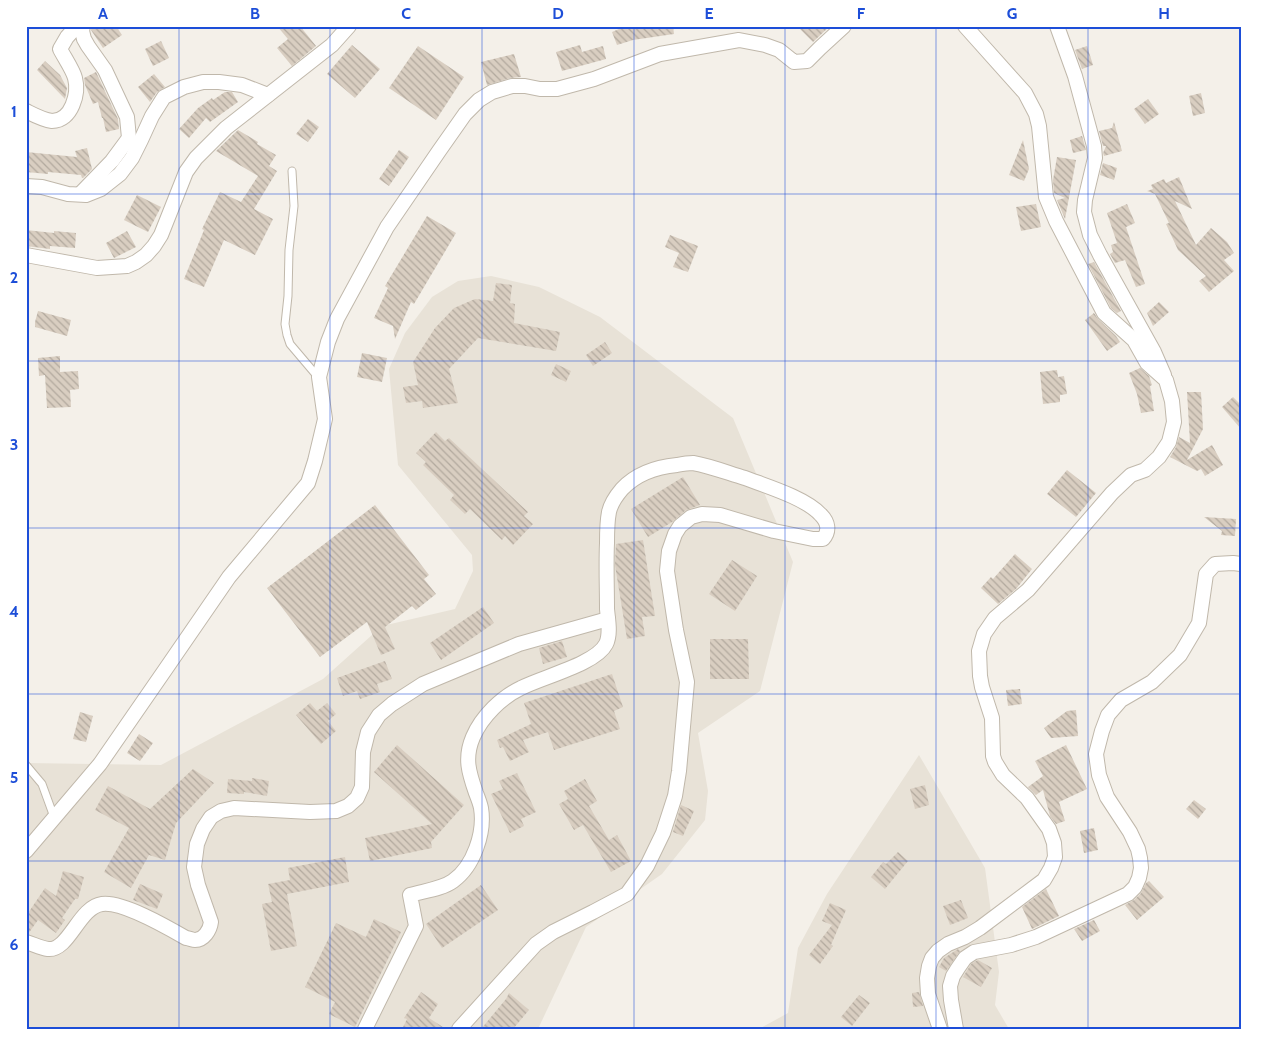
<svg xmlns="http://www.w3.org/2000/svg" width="1267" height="1055" viewBox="0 0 1267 1055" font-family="Cabin,sans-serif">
	<defs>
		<pattern id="building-back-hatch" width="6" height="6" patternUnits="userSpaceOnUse" patternTransform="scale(1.25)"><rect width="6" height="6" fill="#d9cec1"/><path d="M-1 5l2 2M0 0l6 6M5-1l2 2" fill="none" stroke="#b2a99e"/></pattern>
	</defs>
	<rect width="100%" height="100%" fill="#f4f0e9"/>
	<g fill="#e8e2d7">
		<polygon points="491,276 539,287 600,317 733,418 793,562 760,691 698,733 708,791 705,820 662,874 586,927 538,1029 26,1029 26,763 161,765 323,679 382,626 455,609 473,571 472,555 398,465 389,369 405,333 432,297 458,281"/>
		<polygon points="919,755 985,868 999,972 995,1005 1009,1029 759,1029 788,1013 798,948 827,894"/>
	</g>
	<g fill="url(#building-back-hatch)">
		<polygon points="92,26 116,26 122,35 103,48 91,30"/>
		<polygon points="277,26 300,26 316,46 292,66 277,48 288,39"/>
		<polygon points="626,26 673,26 674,34 633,40 617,45 612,32"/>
		<polygon points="797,26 830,26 813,42"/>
		<polygon points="161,41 169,58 153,66 145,49"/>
		<polygon points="352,45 380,69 355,98 327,74"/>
		<polygon points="580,45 582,52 603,46 606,59 562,71 556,52"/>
		<polygon points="418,46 464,77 436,120 389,88"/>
		<polygon points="1087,46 1093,65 1082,69 1075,50"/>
		<polygon points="514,54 521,77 510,78 487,85 481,62"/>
		<polygon points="45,61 60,75 67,88 65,99 37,70"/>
		<polygon points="96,72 118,119 119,129 106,132 103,118 102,118 98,102 93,104 85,85 84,78"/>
		<polygon points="154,74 165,87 157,92 150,102 138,87"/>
		<polygon points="225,92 232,92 238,102 210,122 206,118 189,138 179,129 198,108 212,98 213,100"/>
		<polygon points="1201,93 1205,113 1193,116 1189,96"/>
		<polygon points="1148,99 1159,114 1145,124 1134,109"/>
		<polygon points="308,119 319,127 308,142 296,134"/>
		<polygon points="1114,122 1122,151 1104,156 1103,153 1106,146 1103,146 1099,131 1112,128"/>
		<polygon points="238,130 258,142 257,144 276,155 269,166 277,171 254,209 273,219 255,255 224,240 204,287 184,279 204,230 202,229 220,192 241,202 258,176 216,151"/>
		<polygon points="1082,136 1086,150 1073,153 1070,140"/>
		<polygon points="1023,140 1029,169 1024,181 1009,175"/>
		<polygon points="87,148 92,169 83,178 82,178 81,175 48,172 48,174 26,172 26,152 77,157 75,151"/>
		<polygon points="399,150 409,157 389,186 379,179"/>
		<polygon points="1057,157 1076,160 1065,219 1057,200 1065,198 1054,193 1053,180"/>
		<polygon points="1103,163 1117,168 1114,180 1100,175"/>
		<polygon points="1179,177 1192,209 1175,201 1196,245 1211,228 1227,242 1234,253 1224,260 1234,271 1209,292 1199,281 1206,276 1178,250 1166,224 1169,223 1155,194 1147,191 1153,189 1151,185 1164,179 1166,183"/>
		<polygon points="137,195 161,207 148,232 124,220"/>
		<polygon points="1036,204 1041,227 1021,231 1016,207"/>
		<polygon points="1127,204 1135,223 1126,227 1145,284 1136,287 1125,260 1115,263 1110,254 1113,252 1111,245 1117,243 1107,213"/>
		<polygon points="427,216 456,233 414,304 411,302 395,339 393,326 374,318 388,288 385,286"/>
		<polygon points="26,230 54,233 54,231 76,233 75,248 50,246 50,249 26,246"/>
		<polygon points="127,231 136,247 114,258 106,243"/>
		<polygon points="670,235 698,246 688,272 673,267 679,253 665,247"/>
		<polygon points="1094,262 1121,311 1117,313 1111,308 1088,264"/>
		<polygon points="496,283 512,285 510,303 515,304 514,323 560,332 556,351 478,338 449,369 458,403 423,408 422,401 406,403 403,387 418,385 413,362 435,328 454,308 475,299 493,301"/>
		<polygon points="1159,302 1169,312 1153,326 1147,313"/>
		<polygon points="38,311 71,320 67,336 35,327 35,322"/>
		<polygon points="1094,313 1098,319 1116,336 1120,342 1107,351 1085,320"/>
		<polygon points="605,342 612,353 593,366 586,355"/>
		<polygon points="362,353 387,358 382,382 357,377"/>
		<polygon points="60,356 60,372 78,371 79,389 70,390 71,407 47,408 45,375 39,376 38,358"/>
		<polygon points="556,364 571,371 566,382 551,375"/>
		<polygon points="1140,368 1149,376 1152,385 1150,386 1154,411 1141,413 1137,394 1129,373"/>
		<polygon points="1057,370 1058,377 1064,376 1067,394 1060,395 1060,402 1043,404 1040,372"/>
		<polygon points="1187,392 1201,392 1203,429 1187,460 1212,445 1223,465 1205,476 1201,469 1197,471 1170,457 1176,447 1179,437 1190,443"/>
		<polygon points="1233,397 1241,405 1241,429 1222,407"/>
		<polygon points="436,432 445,441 449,438 528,512 524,516 533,524 513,545 505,536 502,540 470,509 465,514 450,500 454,495 423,465 426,462 416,453"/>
		<polygon points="1067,470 1096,493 1076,517 1047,494"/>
		<polygon points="683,477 700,505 686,510 672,522 648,537 631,509"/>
		<polygon points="375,505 429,575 424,579 436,594 416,610 412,606 385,627 395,649 381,655 367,622 320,657 267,588"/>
		<polygon points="1204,517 1236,519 1235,536 1221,535 1222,531"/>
		<polygon points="643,540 655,616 642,617 645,636 627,639 615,565 616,544"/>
		<polygon points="1015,554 1032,569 1016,589 998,604 981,588 991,577 993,579"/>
		<polygon points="732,560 757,576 735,611 709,594"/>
		<polygon points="483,607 494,623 441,660 430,643"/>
		<polygon points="710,639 748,639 749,679 710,679"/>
		<polygon points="562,641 567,657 543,664 539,648"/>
		<polygon points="385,661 392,679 377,684 380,692 360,699 357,691 343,696 337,678"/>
		<polygon points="612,674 623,707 614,711 620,729 554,750 548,732 523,740 529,752 510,761 503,747 500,748 497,740 531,724 524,703"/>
		<polygon points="1020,689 1022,704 1008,706 1006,690"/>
		<polygon points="310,703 317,711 327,703 336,714 328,721 336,731 321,744 296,715"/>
		<polygon points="1076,710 1078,736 1051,738 1044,728 1067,711"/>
		<polygon points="80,712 93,716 86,742 73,739"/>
		<polygon points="139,734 153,743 140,761 127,753"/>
		<polygon points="397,745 464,805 431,842 432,848 370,861 365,838 432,824 374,772"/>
		<polygon points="1066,745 1087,789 1059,802 1065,821 1056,824 1050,816 1043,790 1036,795 1028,787 1043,776 1035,761"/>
		<polygon points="193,769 214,783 176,823 165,860 149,855 131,888 104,872 129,828 95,810 108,786 150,809"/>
		<polygon points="517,773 536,812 521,819 524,826 510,833 491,794 503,789 499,781"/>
		<polygon points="252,778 269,781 267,796 244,792 244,794 227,793 228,779 252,781"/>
		<polygon points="585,779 597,801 589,806 609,840 617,835 631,861 611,872 583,825 574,830 559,804 568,799 564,791"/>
		<polygon points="925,785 929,805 915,809 910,789"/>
		<polygon points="1194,800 1206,809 1198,819 1186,809"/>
		<polygon points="681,805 694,811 683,836 673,832"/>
		<polygon points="1094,828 1098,850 1084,853 1080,831"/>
		<polygon points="898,852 908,861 885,889 871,877 883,862 886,864"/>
		<polygon points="345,857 349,882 287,894 297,946 271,951 262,904 272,902 268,884 290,880 288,868"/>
		<polygon points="63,871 84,877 78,899 75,899 62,918 65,920 56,933 38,920 28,934 26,933 26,916 45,888 56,896"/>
		<polygon points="1149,881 1164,897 1137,920 1125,905 1134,900 1141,893 1146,883"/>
		<polygon points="140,884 163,894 157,909 133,900"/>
		<polygon points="481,885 498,910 442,948 426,924"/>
		<polygon points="1046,889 1059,916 1032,929 1022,907"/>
		<polygon points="961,900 968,918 950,925 943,906"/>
		<polygon points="830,903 846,910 831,945 833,946 820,964 809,955 832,925 822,921"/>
		<polygon points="374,919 401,932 355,1027 329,1014 335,1002 305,987 336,923 366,937"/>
		<polygon points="1094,920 1100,931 1082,941 1074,929"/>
		<polygon points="958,949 960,951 946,971 939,967 944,958"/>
		<polygon points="978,960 992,968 981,987 963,977 971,964"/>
		<polygon points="421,992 438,1004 429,1018 446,1029 402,1029 407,1019 404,1018"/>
		<polygon points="919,992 923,1006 913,1007 912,993"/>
		<polygon points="509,993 529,1010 513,1029 481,1029 506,999"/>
		<polygon points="859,995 870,1003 852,1026 841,1017"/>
	</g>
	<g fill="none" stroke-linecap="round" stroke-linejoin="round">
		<defs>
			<g id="lane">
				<polyline points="292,171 294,206 289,250 288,296 285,324 287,335 290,344 318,377"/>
				<polyline points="26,765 42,784 54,817"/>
			</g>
			<g id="street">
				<polyline points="1057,26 1075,76 1094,146 1095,158 1085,200 1084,212 1090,235 1100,255 1154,352 1164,375"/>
				<path d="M26 111C34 115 43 120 52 121 72 121 79 93 75 78 73 70 64 57 60 49L67 37 77 26"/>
				<polyline points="26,186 42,187 68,194 86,195 101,189 120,174 132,158 141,140 152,116 164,97 184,87 203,82 219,82 242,85 268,95"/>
				<polyline points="80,194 112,161 129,138 127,117 105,70 88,46 84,39 82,31 83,26"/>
				<polyline points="26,255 97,268 127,266 136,262 146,255 154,246 161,235 186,172 196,158 226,128 332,45 349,26"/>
				<polyline points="26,851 100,764 165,670 229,577 308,483 315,461 325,419 319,377 328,342 337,319 387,227 439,151 465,114 479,100 492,92 512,86 525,86 540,89 557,89 594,79 660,54 739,40 765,45 779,50 794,62 807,61 820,48 844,26"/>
				<path d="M26 942C33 944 41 948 48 949 69 951 79 907 102 904 122 901 167 927 186 938 188 938 193 940 195 940 204 940 210 930 211 922L198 885 194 867 197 844 203 829 211 817 221 811 234 808 310 812 336 811 348 806 357 798 362 787 363 752 368 732 379 715 392 704 423 684 519 644 608 619"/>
				<path d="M365 1029 416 926 410 895C423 891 442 889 453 881 474 866 485 832 481 808 480 803 478 798 476 793 469 773 464 758 473 737 482 716 502 697 521 688 542 677 596 664 606 644 611 634 608 620 607 609 607 587 606 565 607 543 607 533 607 522 609 512 611 503 616 496 622 489 637 473 656 467 677 465 682 464 688 463 693 463 710 466 728 473 745 478 766 486 806 498 821 515 828 522 830 531 823 539H813L774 531 720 515 702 514 691 517 680 526 675 534 669 551 667 571 676 630 687 682 679 771 675 796 663 833 647 866 627 894 593 912 553 932 536 944 459 1029"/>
				<polyline points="940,1029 928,994 927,978 929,966 932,958 938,951 948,944 965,937 980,928 1044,880 1051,868 1055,857 1054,843 1049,829 1027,798 1003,775 995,762 993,756 992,718 982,687 980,676 979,651 984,634 995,618 1028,590 1112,493 1131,475 1145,470 1159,457 1169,442 1174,422 1172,401 1166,380 1147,363 1134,340 1104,313 1056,221 1046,197 1039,126 1036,114 1025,93 965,26"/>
				<polyline points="956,1029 951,1000 950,986 953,976 958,968 965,958 974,952 1011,945 1036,937 1128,894 1135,887 1139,878 1141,868 1140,858 1138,849 1130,832 1107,797 1099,775 1096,754 1102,731 1108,715 1121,700 1152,682 1180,655 1199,623 1206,574 1215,564 1233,563 1241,564"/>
			</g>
		</defs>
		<use href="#lane" stroke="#c0b8ab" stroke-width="9"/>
		<use href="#street" stroke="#c0b8ab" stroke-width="16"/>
		<use href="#lane" stroke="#fff" stroke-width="7"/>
		<use href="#street" stroke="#fff" stroke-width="14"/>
	</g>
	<path fill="none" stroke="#1d4ed8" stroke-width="1" stroke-opacity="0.55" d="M179 26V1029M330 26V1029M482 26V1029M634 26V1029M785 26V1029M936 26V1029M1088 26V1029M26 194H1241M26 361H1241M26 528H1241M26 694H1241M26 861H1241"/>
	<rect width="1267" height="1055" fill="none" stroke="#ffffff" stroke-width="55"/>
	<rect x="28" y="28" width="1212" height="1000" fill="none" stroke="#1d4ed8" stroke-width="2"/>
	<g font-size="16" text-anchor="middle" font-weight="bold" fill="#1d4ed8">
		<text x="103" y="19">A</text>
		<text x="255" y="19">B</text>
		<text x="406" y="19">C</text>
		<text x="558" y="19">D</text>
		<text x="709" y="19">E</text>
		<text x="861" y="19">F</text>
		<text x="1012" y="19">G</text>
		<text x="1164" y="19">H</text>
		<text x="14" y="117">1</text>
		<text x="14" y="283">2</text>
		<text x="14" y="450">3</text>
		<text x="14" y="617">4</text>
		<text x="14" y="783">5</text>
		<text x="14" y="950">6</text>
	</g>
</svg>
